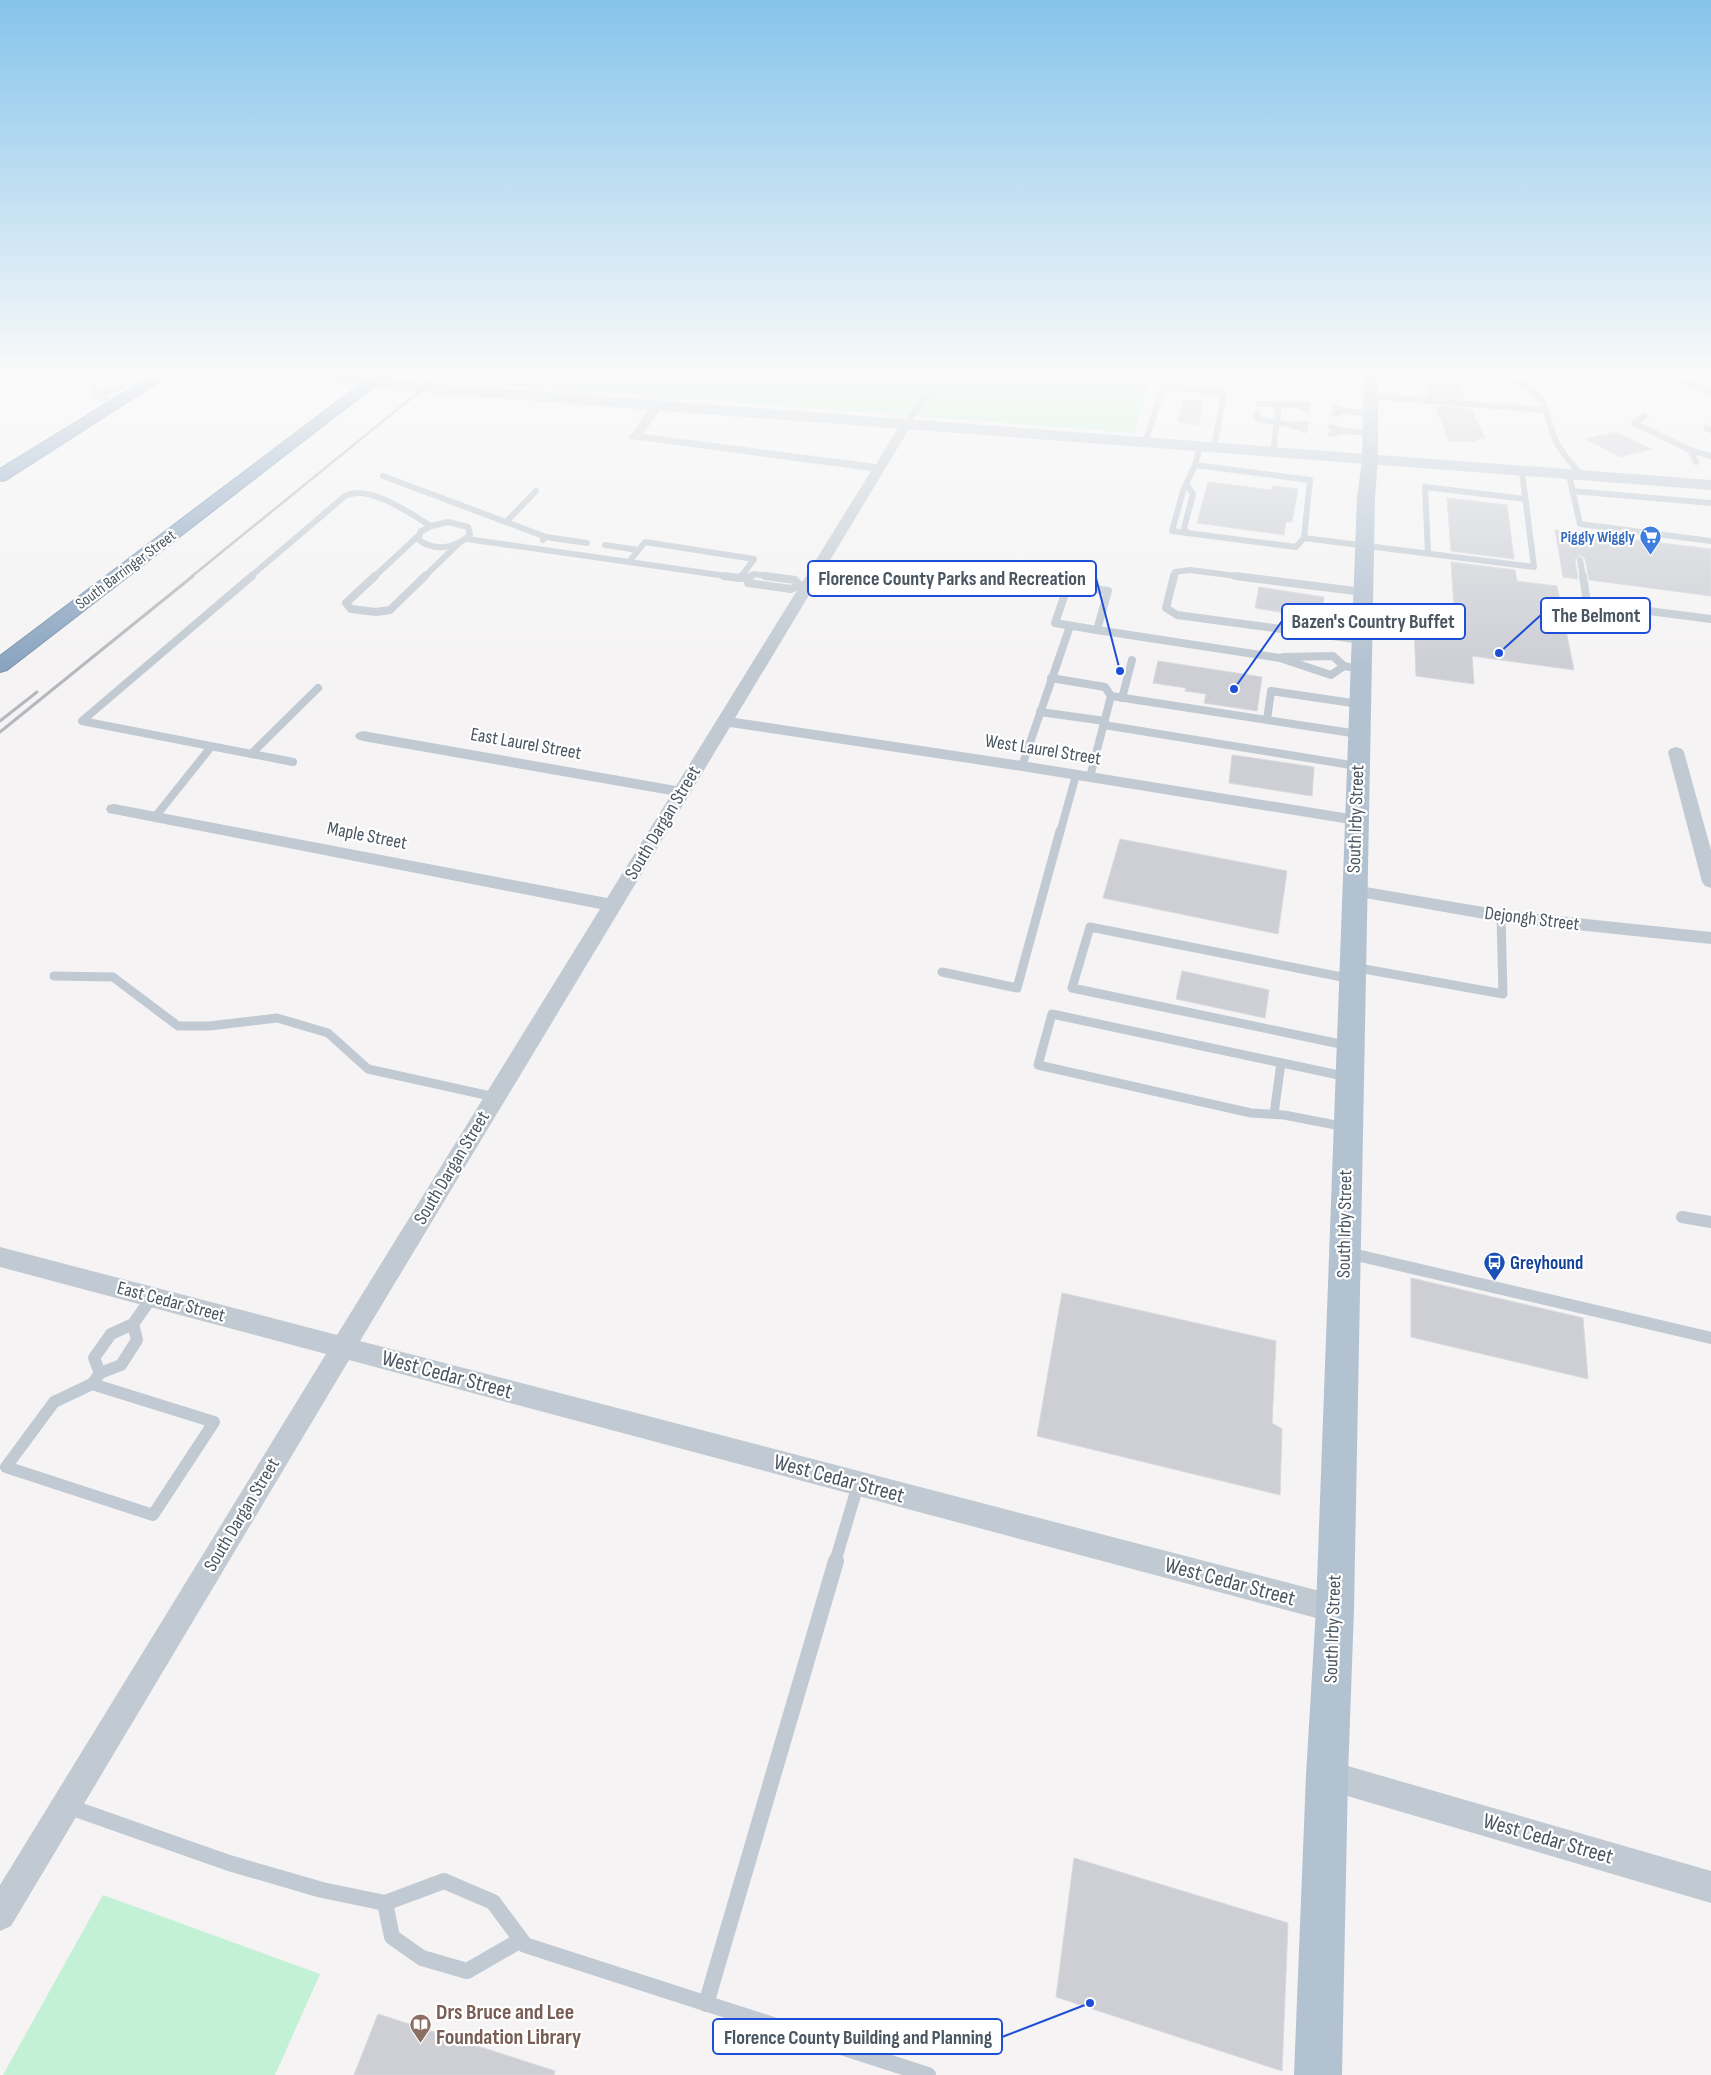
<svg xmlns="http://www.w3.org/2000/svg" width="1711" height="2075" viewBox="0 0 1711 2075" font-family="'Sofia Sans Condensed',sans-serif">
	<rect width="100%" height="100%" fill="#f5f3f3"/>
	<g fill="#c3f1d5">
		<polygon points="455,374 1152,374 1134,433 720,401 445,382"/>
		<polygon points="103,1895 320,1974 275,2075 3,2075"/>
	</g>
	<g fill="#cdcfd5" stroke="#d7d9de">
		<polygon points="1434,379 1457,380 1466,399 1435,396"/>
		<polygon points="1183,399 1203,401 1199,425 1178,422"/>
		<polygon points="1435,406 1471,409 1486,439 1474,439 1476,442 1449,441"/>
		<polygon points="1616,432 1652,449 1621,457 1585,439"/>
		<polygon points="1208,482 1272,490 1273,486 1298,489 1292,522 1286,522 1284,535 1197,523"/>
		<polygon points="1447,498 1507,505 1514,559 1451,551"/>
		<polygon points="1555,530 1711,549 1711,596 1589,580 1585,559 1581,555 1575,559 1578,579 1563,577"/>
		<polygon points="1451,562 1515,570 1517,581 1557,586 1574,670 1472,656 1474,684 1416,676 1414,624 1452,629 1452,622 1455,623"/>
		<polygon points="1259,587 1324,597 1321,619 1255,608"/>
		<polygon points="1158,661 1262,677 1257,711 1204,703 1206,694 1185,691 1186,688 1153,683"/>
		<polygon points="1232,755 1314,767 1312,796 1229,783"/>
		<polygon points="1120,839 1287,871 1278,934 1103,898"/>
		<polygon points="1182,971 1269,990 1265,1018 1176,999"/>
		<polygon points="1411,1278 1583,1318 1588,1379 1411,1337"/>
		<polygon points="1062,1293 1276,1341 1272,1423 1282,1429 1280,1495 1037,1436"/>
		<polygon points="1074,1858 1288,1923 1282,2071 1056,1997"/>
		<polygon points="378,2014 555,2071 554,2075 354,2075"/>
	</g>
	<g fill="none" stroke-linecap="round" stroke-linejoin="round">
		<defs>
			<g id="highway">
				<polygon points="154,374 171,374 6,480 0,481 0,469"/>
				<polygon points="374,374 390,374 7,670 0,672 0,656"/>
			</g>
		</defs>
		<use href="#highway" stroke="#7690ad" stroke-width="2"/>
		<g stroke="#c1cad2" stroke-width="6">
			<polyline points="932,374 921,392 924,399 933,393 945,374"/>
			<path d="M1435 374C1458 376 1516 375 1533 390 1547 402 1548 423 1555 439 1561 453 1572 464 1582 476"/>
			<polyline points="1661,374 1711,392"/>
			<polyline points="92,380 97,374"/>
			<polyline points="92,384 97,396 115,404"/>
			<polyline points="1163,386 1224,393 1214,448"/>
			<polyline points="97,396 121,387 132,379 128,374"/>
			<polyline points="1371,396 1430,401 1429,374"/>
			<polyline points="1430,401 1545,410"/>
			<polyline points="1259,404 1296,405"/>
			<polyline points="1334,407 1344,411 1334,414"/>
			<polyline points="1307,410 1296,405 1308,404"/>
			<polyline points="1344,411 1371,414"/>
			<polyline points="1257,413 1257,419 1291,425"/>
			<polyline points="1645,416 1634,423 1690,450 1696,462"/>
			<polyline points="906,424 924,399"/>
			<polyline points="1331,427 1343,431 1331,434"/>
			<polyline points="1706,428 1711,430"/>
			<polyline points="1305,430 1291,425 1306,424"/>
			<polyline points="1343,431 1370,433"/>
			<polyline points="1145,443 1167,374"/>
			<polyline points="1690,450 1711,456"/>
			<polyline points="1273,453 1279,404"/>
			<polygon points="1195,465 1310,480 1304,538 1296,547 1172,531 1183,491"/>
			<polyline points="1195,465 1200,447"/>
			<polyline points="1569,475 1580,524 1711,541"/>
			<polyline points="383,476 546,537"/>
			<polyline points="1186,484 1193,494 1184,528 1187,533"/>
			<polyline points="1572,491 1711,503"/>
			<path d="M448 522 468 527 470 535C456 548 435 552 419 540L420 532 431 526Z"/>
			<polyline points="506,522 536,491"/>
			<polyline points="1304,538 1534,567 1522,472"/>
			<polyline points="467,539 629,562"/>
			<polyline points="543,540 546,537 587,543"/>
			<polyline points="605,545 638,550"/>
			<polyline points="1428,553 1425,487 1525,499"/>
			<polyline points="1580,560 1583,577"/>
			<path d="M250 577 345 496C368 483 411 514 431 526"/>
			<polyline points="374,577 418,536"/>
			<polyline points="424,577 458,544"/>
			<polyline points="733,577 629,562 645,542 754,559 741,577"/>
			<polyline points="750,577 754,574 774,577"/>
			<polyline points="1174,577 1175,572 1190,570 1244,577"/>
		</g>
		<g stroke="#c1cad2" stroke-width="8">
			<polyline points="252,576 82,721 293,762"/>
			<polyline points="375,576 346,603 351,609 376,612 390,610 425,576"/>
			<polyline points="724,576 740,578"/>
			<polyline points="751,576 748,578 748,583 791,589 799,585"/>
			<polyline points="765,576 795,580 799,585"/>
			<polyline points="1174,576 1166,608 1177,615 1362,640"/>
			<polyline points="1235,576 1363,592"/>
			<polyline points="1583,576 1587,603 1711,619"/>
			<polyline points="740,578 748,578"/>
			<polyline points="740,578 742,576"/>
			<polyline points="799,585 807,587"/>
			<polygon points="1068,585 1108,591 1097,630 1055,623"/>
			<polyline points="1097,630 1280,658 1331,675 1344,666"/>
			<polyline points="1283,657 1333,656 1344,666 1349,667"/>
			<polyline points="1051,678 1105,687 1111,696"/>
			<polyline points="1122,698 1132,660"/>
			<polyline points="1040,712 1105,721"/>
			<polyline points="1267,720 1271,691 1359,704"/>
			<polyline points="1104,725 1357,766"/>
			<polyline points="251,754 318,688"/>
			<polyline points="1022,766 1070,626"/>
			<polyline points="1090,777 1111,696 1358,734"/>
			<polyline points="155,817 211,747"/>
			<polyline points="1060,833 1076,775"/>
		</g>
		<g stroke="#c1cad2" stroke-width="9">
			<polyline points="1353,967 1503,994 1501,916"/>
			<polyline points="942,972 1017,988 1060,831"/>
			<polyline points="54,976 113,977 178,1026 209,1026 277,1018 328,1033 368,1069 495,1097"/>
			<polyline points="1350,1046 1072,988 1090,927 1352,979"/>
			<polyline points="1274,1114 1281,1063"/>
			<polyline points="1346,1127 1284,1115 1251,1113 1038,1065 1052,1014 1348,1077"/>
		</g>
		<g stroke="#c1cad2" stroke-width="12">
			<polyline points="1682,1217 1711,1222"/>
			<polyline points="1348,1253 1711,1338"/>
			<polyline points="133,1324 152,1297"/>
			<polygon points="133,1324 137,1340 121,1365 100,1373 94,1358 111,1334"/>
			<polygon points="92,1384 214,1422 153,1515 6,1467 54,1402"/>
			<polyline points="92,1384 100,1373"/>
			<polyline points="835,1562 858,1485"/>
		</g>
		<g stroke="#c1cad2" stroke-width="16">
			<polyline points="67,1806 229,1863 322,1890 385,1903 444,1881 493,1902 525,1945 928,2075"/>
			<polyline points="385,1903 392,1937 422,1958 467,1971 521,1940"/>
			<polyline points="706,2004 836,1561"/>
		</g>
		<g fill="#c1cad2" fill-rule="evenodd">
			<polygon points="658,401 664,404 643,434 876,464 902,422 906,421 912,424 735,718 1022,761 1356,815 1362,816 1364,820 1362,824 1356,825 1022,771 730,727 360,1341 1335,1595 1345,1599 1349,1609 1345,1619 1335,1623 349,1360 11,1926 0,1931 0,1885 326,1354 0,1267 0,1247 337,1335 600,909 114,814 108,813 106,809 108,805 114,804 607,898 671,795 363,741 357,739 355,736 357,733 363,731 676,786 871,471 631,439 629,437 631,435 654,402"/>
			<polygon points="1676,747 1682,749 1684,752 1711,850 1711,888 1705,886 1702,882 1668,752 1670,749"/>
			<polygon points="1354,885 1501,910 1711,932 1711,944 1501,922 1348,895 1345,891 1348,887"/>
			<polygon points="1327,1760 1711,1871 1711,1903 1327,1790 1316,1786 1312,1775 1316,1764"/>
		</g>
		<polygon fill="#c1cbd6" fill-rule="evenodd" points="278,374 325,374 415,382 1711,480 1711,490 415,392 285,378 280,377"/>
		<polygon fill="#b3c2d1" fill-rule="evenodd" points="1364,374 1378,374 1378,460 1375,498 1354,1609 1348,1775 1342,2075 1294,2075 1306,1775 1316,1609 1357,498 1362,460"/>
		<use href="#highway" fill="#8ba5c1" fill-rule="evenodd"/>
		<polyline stroke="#b5b8bd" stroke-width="2.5" points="191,577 441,374"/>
		<g stroke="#b5b8bd" stroke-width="3">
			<polyline points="0,721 37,692"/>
			<polyline points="0,732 193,576"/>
		</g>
	</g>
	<linearGradient id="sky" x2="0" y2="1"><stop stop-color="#85c3ea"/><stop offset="0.56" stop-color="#fafafa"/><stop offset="1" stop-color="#fafafa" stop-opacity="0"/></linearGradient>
	<rect width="1711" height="664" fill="url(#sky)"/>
	<defs>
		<symbol id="supermarket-pin" viewBox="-11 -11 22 30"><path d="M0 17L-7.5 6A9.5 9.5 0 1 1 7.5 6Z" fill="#3f7fe0" stroke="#fff"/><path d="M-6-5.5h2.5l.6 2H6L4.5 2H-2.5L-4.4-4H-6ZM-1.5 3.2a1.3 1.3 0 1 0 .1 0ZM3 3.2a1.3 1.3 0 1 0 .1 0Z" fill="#fff"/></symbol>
		<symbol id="bus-pin" viewBox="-11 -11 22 30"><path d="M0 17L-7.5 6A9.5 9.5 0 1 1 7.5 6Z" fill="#1a4fb4" stroke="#fff"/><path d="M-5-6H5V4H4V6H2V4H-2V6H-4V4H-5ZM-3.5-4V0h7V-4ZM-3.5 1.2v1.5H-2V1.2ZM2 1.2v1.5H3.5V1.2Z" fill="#fff"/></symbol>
		<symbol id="library-pin" viewBox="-11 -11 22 30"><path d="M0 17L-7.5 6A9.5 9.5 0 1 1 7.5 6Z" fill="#8d6e63" stroke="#fff"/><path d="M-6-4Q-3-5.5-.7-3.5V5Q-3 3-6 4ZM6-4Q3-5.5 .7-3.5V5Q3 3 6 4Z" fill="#fff"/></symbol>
	</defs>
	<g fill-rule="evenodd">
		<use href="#supermarket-pin" x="1638" y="524" width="25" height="34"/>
		<use href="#bus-pin" x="1482" y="1250" width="25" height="34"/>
		<use href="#library-pin" x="408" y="2012" width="25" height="34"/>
	</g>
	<g text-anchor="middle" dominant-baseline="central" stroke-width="4.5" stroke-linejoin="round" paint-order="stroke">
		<g font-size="16" font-weight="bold" fill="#366cbe" stroke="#fff" text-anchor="end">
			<text x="1635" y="537">Piggly Wiggly</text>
		</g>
		<g font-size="16" fill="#4a5661" stroke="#fff">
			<text transform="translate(126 570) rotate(-37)">South Barringer Street</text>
		</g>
		<g font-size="19" fill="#4a5661" stroke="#fff">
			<text transform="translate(526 744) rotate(10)">East Laurel Street</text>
			<text transform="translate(1043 750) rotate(9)">West Laurel Street</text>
			<text transform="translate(1356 819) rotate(-88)">South Irby Street</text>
			<text transform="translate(663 823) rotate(-59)">South Dargan Street</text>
			<text transform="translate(367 836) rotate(11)">Maple Street</text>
			<text transform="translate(1532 919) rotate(7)">Dejongh Street</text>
			<text transform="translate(452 1168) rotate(-59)">South Dargan Street</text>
			<text transform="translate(1345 1224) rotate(-89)">South Irby Street</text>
			<text transform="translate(171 1302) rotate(15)">East Cedar Street</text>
			<text transform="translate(242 1515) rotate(-59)">South Dargan Street</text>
			<text transform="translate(1333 1629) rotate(-88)">South Irby Street</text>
		</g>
		<g font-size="19" font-weight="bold" fill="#164399" stroke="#fff" text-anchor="start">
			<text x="1510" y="1263">Greyhound</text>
		</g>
		<g font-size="22" fill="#4a5661" stroke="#fff">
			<text transform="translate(447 1375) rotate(15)">West Cedar Street</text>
			<text transform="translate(839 1479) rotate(15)">West Cedar Street</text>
			<text transform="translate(1230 1582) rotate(15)">West Cedar Street</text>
			<text transform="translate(1548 1839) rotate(16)">West Cedar Street</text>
		</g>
		<g font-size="22" font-weight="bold" fill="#785e54" stroke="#fff" text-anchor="start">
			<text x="436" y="2012">Drs Bruce and Lee<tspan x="436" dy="25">Foundation Library</tspan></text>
		</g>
	</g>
	<path fill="none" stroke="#1d4ed8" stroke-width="2" d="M1120 671L1096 578M1499 653L1541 615M1234 689L1282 621M1090 2003L1002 2037"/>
	<g fill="#1d4ed8" stroke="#fff" stroke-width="2">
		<circle cx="1120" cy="671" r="5"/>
		<circle cx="1499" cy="653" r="5"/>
		<circle cx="1234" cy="689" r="5"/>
		<circle cx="1090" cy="2003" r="5"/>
	</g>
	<g fill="#fff" stroke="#1d4ed8" stroke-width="2">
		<rect x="808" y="561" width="288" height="35" rx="5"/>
		<rect x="1541" y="598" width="109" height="35" rx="5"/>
		<rect x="1282" y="604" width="183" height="35" rx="5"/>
		<rect x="713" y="2019" width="289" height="35" rx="5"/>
	</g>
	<g font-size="20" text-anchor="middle" font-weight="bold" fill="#4a5661">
		<text x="952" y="585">Florence County Parks and Recreation</text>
		<text x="1596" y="622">The Belmont</text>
		<text x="1373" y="628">Bazen's Country Buffet</text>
		<text x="858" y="2044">Florence County Building and Planning</text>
	</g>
</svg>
